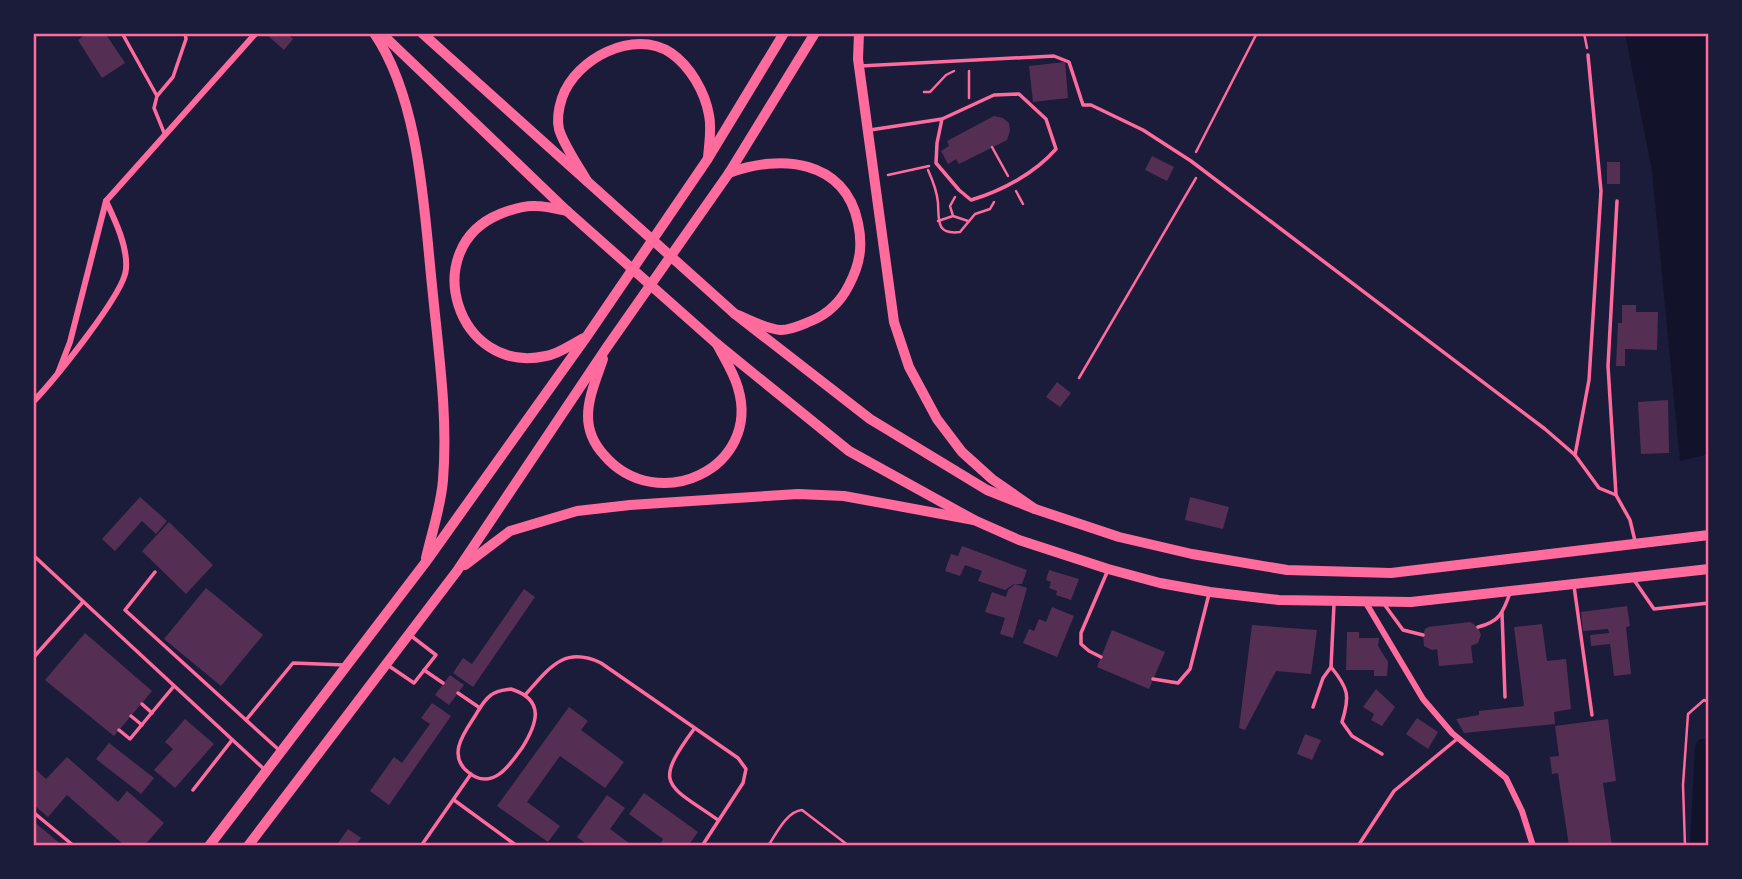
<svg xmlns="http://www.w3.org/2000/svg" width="1742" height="879" viewBox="0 0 1742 879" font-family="Montserrat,sans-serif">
	<rect width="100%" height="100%" fill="#1b1b3a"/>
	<polygon fill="#12122b" points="1625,33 1709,33 1709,454 1680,461 1652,171"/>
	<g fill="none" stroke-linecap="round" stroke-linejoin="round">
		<polyline stroke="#12122b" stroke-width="16" points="1698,846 1703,747"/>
	</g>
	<g fill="#542f53">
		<polygon points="88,33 105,33 125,63 102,78 78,40"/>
		<polygon points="265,33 287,33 293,39 284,50"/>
		<polygon points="1065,62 1068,98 1033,102 1029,66"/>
		<polygon points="994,116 1003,118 1009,123 1010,131 1007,140 959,164 956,159 948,164 941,151 949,146 947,141"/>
		<polygon points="1152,156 1174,167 1167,181 1145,170"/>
		<rect x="1607" y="162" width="13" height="22"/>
		<polygon points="1622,305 1636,305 1636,312 1658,312 1657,350 1625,349 1625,366 1616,366 1618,323 1622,323"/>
		<polygon points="1057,382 1071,393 1060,407 1046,397"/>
		<polygon points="1668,400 1669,453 1641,454 1638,402"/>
		<polygon points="140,497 167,521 156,534 142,521 115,551 102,539"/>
		<polygon points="1190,497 1229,507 1223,529 1185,520"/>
		<polygon points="169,522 213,565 186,594 142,551"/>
		<polygon points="962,546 1027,570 1022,584 1014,584 1005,590 978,581 982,571 965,565 960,576 945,571 951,554 958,556"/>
		<polygon points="1049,570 1079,579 1071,600 1056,595 1057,591 1049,588 1051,582 1046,580"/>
		<polygon points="1015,584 1027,588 1013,638 1000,634 1005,618 985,612 992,592 1006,597 1008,590"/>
		<polygon points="206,588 263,635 221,686 164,639"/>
		<polygon points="524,589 535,597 473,687 453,673 463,658 472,664"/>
		<polygon points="1627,606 1630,626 1626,627 1631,674 1614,676 1610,644 1591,646 1590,635 1609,633 1608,629 1583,631 1581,612"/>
		<polygon points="1052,607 1074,616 1057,657 1023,643 1029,629 1034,631 1039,619 1046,622"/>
		<polygon points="1470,622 1478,627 1481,635 1478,643 1471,646 1473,663 1439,666 1437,649 1432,650 1424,646 1423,635 1425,629 1428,627"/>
		<polygon points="1542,624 1547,661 1566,659 1571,709 1554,712 1555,724 1464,733 1456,719 1479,715 1479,711 1524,706 1514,627"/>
		<polygon points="1252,625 1317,630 1311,674 1276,671 1245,730 1239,728"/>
		<polygon points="1112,630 1165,652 1149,689 1097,667"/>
		<polygon points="1347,632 1359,632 1359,638 1379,638 1378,646 1388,662 1387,676 1374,676 1374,670 1346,670"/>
		<polygon points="85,633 152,691 114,736 45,680"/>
		<polygon points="450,675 464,685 449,705 435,695"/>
		<polygon points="1376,689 1395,707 1382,726 1371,720 1374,714 1363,707"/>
		<polygon points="432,703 451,716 389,805 370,791 394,757 402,763 430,724 421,718"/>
		<polygon points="569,707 588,721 581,730 624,762 605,788 560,756 527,802 560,826 548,842 497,806"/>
		<polygon points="1417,718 1438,732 1428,749 1406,734"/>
		<polygon points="185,719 214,744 175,788 154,770 173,749 165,742"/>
		<polygon points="1608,719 1616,781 1603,783 1612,846 1569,846 1558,773 1552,774 1550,757 1559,756 1555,726"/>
		<polygon points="1305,734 1321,740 1312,760 1297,754"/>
		<polygon points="109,743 154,778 141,794 96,759"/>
		<polygon points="67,757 118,802 127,791 164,823 144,846 125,846 67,795 48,817 33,804 33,767 46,779"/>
		<polygon points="644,793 698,832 688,846 659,846 663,839 629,814"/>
		<polygon points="607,795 625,808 610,829 633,846 589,846 577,837"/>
		<polygon points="33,821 63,846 38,846 33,842"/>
		<polygon points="348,829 361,838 355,846 336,846"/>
	</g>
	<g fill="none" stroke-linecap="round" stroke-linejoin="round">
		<g stroke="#ff6b9d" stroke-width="2.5">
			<polyline points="1584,33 1587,48"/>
			<polyline points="969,71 969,98"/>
			<polyline points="924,92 930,92 946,75 954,71"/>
			<polyline points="992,147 1008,176"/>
			<polyline points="1196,152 1257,33"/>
			<path d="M928 170C933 181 937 191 938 203 939 221 936 235 960 232L975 214 990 209 994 202"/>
			<polyline points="888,175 929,166"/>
			<polyline points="1016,191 1023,204"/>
			<polyline points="953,216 950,206 955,197"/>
			<polyline points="938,221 953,216 968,221"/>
			<polyline points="1079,378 1196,178"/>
			<path d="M768 846C776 834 787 811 802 810L849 846"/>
			<polyline points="1685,846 1683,785 1688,714 1704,700 1709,702"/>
		</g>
		<g stroke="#ff6b9d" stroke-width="3.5">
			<polyline points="122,33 157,96"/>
			<polyline points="860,66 1054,56 1069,62 1083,105 1091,105 1143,130 1191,161 1545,429 1575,455 1599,488 1616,495 1630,520 1635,541"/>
			<path d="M870 130 942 119 994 95 1019 94 1046 119 1056 149C1035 173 1002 191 971 200L959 190 936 163 937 143 942 119"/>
			<polyline points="165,135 154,108 157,96 173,77 186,39 185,33"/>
			<polyline points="1575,455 1589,380 1601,191 1588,55"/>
			<polyline points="1616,495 1608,366 1617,201"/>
			<polyline points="33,555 265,770"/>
			<polyline points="155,572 125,610 279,750"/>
			<polyline points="1634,580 1654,609 1709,603"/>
			<polyline points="1574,586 1592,715"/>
			<path d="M1334 604 1331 667C1349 689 1350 696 1342 722L1352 736 1382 754"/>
			<polyline points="1384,604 1403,630 1423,635"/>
			<polyline points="1502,613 1505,697"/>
			<path d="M1478 627C1499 622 1503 613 1510 593"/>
			<polyline points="1101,657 1089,651 1081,644 1081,633 1108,570"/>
			<polyline points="33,658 83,602"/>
			<polyline points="389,666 414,683 436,655 410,635"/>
			<polyline points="424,670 443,683"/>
			<polyline points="1153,679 1178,683 1190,669 1209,594"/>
			<path d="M511 689C546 700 537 724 522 748 510 765 492 792 468 772 447 755 464 733 475 716 479 709 484 700 491 695 497 690 504 690 511 689Z"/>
			<polyline points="458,693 480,708"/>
			<path d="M525 695C549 669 563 645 601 663L738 758 746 769 743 783 702 846"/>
			<polyline points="142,704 152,713"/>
			<polyline points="1313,707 1323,678 1331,667"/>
			<polyline points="131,716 142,725"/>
			<polyline points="246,720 293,663 345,665"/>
			<path d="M694 729C652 786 667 784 718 820"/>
			<polyline points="119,730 130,739 174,686"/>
			<polyline points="193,790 232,740"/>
			<polyline points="454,800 517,846"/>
			<polyline points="33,812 74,846"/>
			<polyline points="421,846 471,774"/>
			<polyline points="1358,846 1394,791 1457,739"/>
		</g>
		<g stroke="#ff6b9d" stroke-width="6">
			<polyline points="58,373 70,342 106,201 256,33"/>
			<path d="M33 402C53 381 125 293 126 269 128 247 115 220 106 201"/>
			<polyline points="1366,603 1423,699 1452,733 1506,778 1522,811 1533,846"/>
		</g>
		<g stroke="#ff6b9d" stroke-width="10">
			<polyline points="381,33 567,211 717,344 849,451 974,520 1019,540 1108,569 1160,583 1210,592 1279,600 1411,602 1709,569"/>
			<polyline points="422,33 735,314 870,419 987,490 1035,509 1119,537 1192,554 1287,570 1391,573 1709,535"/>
		</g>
		<g stroke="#ff6b9d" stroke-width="10">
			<path d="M374 33C421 102 424 213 433 295 439 356 448 418 443 480 441 506 432 532 426 558"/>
			<polyline points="859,33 858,59 894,322 909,367 937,419 962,452 992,479 1035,509"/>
			<path d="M729 173C780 154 845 159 858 223 863 246 860 264 849 285 841 301 828 314 811 321 801 325 791 330 781 330 765 329 749 319 735 314"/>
			<path d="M587 181C579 167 563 144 559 129 557 120 559 107 562 98 575 59 634 28 671 53 690 66 705 92 709 115 712 129 709 144 708 158"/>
			<path d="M567 211C557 209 546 206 536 206 524 205 510 210 500 214 417 248 457 376 546 356 559 354 572 344 584 338"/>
			<path d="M603 359C597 377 588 397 588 416 588 431 594 444 604 455 657 517 762 468 738 388 734 373 724 358 717 344"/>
			<polyline points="465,565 510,531 577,511 630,505 798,494 844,496 974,520"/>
			<polyline points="209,846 425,563 587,336 707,160 784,33"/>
			<polyline points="248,846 457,571 607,347 729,173 815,33"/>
		</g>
	</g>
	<rect width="1742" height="879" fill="none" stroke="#1b1b3a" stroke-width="70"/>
	<rect x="35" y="35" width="1672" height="809" fill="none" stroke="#ff6b9d" stroke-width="2.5"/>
</svg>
